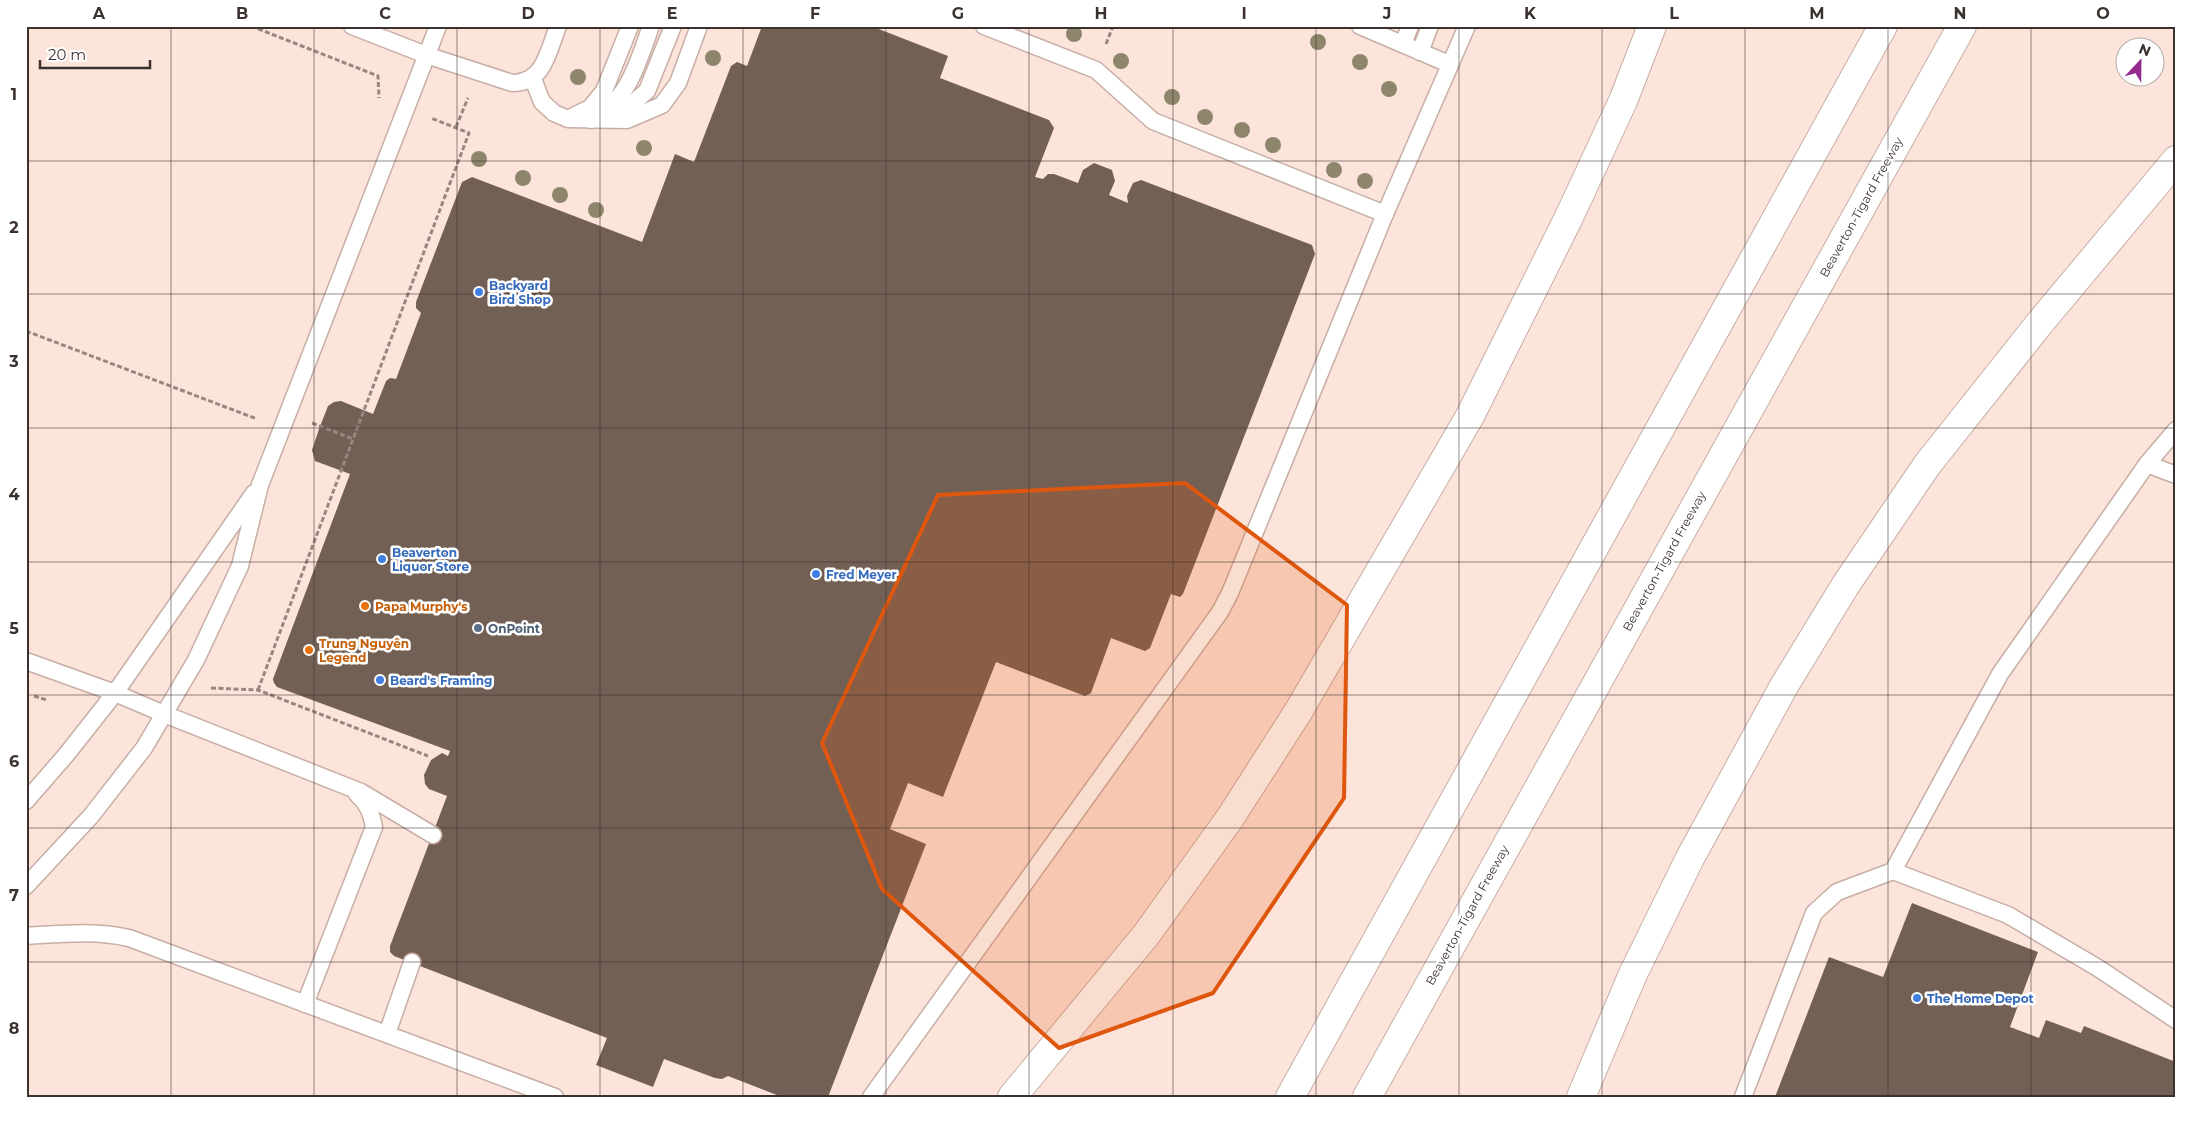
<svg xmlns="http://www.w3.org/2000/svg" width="2202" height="1123" viewBox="0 0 2202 1123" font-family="Montserrat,sans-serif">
	<rect width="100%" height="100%" fill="#fde4da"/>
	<g fill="#736054">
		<polygon points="762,26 871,26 948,56 940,78 1049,120 1054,128 1035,177 1043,179 1048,174 1054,174 1078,183 1083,170 1094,163 1112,170 1115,181 1109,195 1128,203 1127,196 1133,183 1141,180 1312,245 1315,254 1183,594 1180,597 1171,594 1150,648 1145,651 1111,638 1091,693 1085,696 996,662 943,797 908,783 890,829 926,844 828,1097 782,1097 728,1076 722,1079 715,1078 664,1059 653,1087 596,1065 607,1038 394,956 390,952 390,946 447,796 429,789 425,784 424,775 431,760 442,753 448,756 450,751 277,687 274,683 273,679 350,474 315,461 312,450 319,429 328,406 334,402 341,401 373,414 386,381 390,378 396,379 421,313 416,308 416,302 462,182 472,177 642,242 675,154 694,162 731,66 737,62 747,66"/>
		<polygon points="1912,903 2038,952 2010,1027 2039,1038 2046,1020 2081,1033 2084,1026 2176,1062 2176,1097 1775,1097 1829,957 1883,977"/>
	</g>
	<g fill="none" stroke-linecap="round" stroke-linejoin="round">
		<defs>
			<g id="lane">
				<path d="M352 26 426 55 512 83C544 83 548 52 558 26"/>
				<polyline points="984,26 1096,70 1153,121 1385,214 1467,26"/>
				<polyline points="1360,26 1449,64"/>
				<polyline points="1403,44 1410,26"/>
				<polyline points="1420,52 1430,26"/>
				<polyline points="533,79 542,102 554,113 568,119 627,120 662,105 678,83 699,26"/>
				<polyline points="570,118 590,108 604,91 630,26"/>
				<polyline points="614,119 647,91 673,26"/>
				<path d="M591 120C628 102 638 62 651 26"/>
				<polyline points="2147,464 2176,475"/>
				<polyline points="26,661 115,693 164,714 361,792 433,835"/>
				<polyline points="26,801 66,755 115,693 254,493"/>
				<polyline points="1893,871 2008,915 2098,968 2176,1020"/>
				<polyline points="26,886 91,816 144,748 196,660 240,566 260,485 438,26"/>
				<path d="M26 936C60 934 95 930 129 938L555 1097"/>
				<path d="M305 1004 374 827C371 812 368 804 357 794"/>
				<polyline points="387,1034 412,962"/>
				<polyline points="871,1097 1220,612 1230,593 1385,214"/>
				<polyline points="1743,1097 1814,913 1837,892 1893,871 2000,674 2147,464 2176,430"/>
			</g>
			<g id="highway">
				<polyline points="1012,1097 1146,935 1230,818 1298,712 1470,416 1569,217 1623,101 1652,26"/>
				<polyline points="1290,1097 1883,26"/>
				<polyline points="1367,1097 1962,26"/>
				<polyline points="1581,1097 1633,974 1690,858 1784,686 1845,586 1927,465 2039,324 2176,160"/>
			</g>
		</defs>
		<use href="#lane" stroke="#c6aea5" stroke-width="19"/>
		<use href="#highway" stroke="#c6aea5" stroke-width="30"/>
		<g stroke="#988780" stroke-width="3" stroke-dasharray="5 2.5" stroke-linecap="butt">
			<polyline points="251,26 378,76 379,98"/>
			<polyline points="1106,44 1113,26"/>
			<polyline points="456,127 468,98"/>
			<polyline points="26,331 257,419"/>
			<polyline points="312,423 353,439"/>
			<polyline points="211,688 258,690 428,756"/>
			<polyline points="258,690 469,133 431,118"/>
			<polyline points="34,696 47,700"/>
		</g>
		<use href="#lane" stroke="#fff" stroke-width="16"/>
		<use href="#highway" stroke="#fff" stroke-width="28"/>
	</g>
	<g fill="#8d866c">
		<circle cx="1074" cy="34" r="8"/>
		<circle cx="1318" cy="42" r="8"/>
		<circle cx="713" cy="58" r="8"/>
		<circle cx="1121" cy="61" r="8"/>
		<circle cx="1360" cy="62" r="8"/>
		<circle cx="578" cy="77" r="8"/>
		<circle cx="1389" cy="89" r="8"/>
		<circle cx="1172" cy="97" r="8"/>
		<circle cx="1205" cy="117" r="8"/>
		<circle cx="1242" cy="130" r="8"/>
		<circle cx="1273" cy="145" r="8"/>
		<circle cx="644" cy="148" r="8"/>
		<circle cx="479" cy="159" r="8"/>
		<circle cx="1334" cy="170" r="8"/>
		<circle cx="523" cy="178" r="8"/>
		<circle cx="1365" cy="181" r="8"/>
		<circle cx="560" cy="195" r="8"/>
		<circle cx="596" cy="210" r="8"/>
	</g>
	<path fill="#df570e" fill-opacity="0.2" stroke="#df570e" stroke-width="4" stroke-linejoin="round" d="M1185 483 1347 605 1344 798 1213 993 1059 1048 882 889 822 743 938 495Z"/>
	<path fill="none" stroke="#3b312e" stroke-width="1" stroke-opacity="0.55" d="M171 26V1097M314 26V1097M457 26V1097M600 26V1097M743 26V1097M886 26V1097M1029 26V1097M1173 26V1097M1316 26V1097M1459 26V1097M1602 26V1097M1745 26V1097M1888 26V1097M2031 26V1097M26 161H2176M26 294H2176M26 428H2176M26 562H2176M26 695H2176M26 828H2176M26 962H2176"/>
	<g fill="#3f7fe0" stroke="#fff" stroke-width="2">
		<circle cx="479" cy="292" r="5"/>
		<circle cx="382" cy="559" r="5"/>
		<circle cx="816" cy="574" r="5"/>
		<circle cx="380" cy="680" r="5"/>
		<circle cx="1917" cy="998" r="5"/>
	</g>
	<g fill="#e8710a" stroke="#fff" stroke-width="2">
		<circle cx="365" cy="606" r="5"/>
		<circle cx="309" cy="650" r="5"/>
	</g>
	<circle fill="#5c6f8a" stroke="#fff" stroke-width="2" cx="478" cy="628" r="5"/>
	<g text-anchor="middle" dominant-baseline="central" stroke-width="5" stroke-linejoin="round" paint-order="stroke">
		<g font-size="12" fill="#3b312e" stroke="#fff">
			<text transform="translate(1861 207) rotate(-61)">Beaverton-Tigard Freeway</text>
			<text transform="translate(1664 561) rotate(-61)">Beaverton-Tigard Freeway</text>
			<text transform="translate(1467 915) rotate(-61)">Beaverton-Tigard Freeway</text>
		</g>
		<g font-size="12" font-weight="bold" fill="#366cbe" stroke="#fff" text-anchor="start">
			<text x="489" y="285">Backyard<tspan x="489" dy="14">Bird Shop</tspan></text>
			<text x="392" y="552">Beaverton<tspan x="392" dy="14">Liquor Store</tspan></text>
			<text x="826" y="574">Fred Meyer</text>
			<text x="390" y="680">Beard's Framing</text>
			<text x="1927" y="998">The Home Depot</text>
		</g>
		<g font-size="12" font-weight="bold" fill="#c56008" stroke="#fff" text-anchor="start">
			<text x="375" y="606">Papa Murphy's</text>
			<text x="319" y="643">Trung Nguyên<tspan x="319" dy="14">Legend</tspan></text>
		</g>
		<g font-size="12" font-weight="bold" fill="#4e5e75" stroke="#fff" text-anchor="start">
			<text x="488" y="628">OnPoint</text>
		</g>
	</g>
	<rect width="2202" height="1123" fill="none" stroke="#ffffff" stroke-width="55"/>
	<g transform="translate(2140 62) rotate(22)"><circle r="24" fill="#ffffff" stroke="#b1adab"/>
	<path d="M0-4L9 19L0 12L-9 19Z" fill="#932b8f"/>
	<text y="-8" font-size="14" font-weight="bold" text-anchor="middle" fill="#3b312e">N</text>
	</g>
	<path d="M40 60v8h110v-8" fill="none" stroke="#3b312e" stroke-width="2.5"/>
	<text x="48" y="60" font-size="15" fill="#3b312e" stroke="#ffffff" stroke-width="4" paint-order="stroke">20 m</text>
	<rect x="28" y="28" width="2146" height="1068" fill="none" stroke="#3b312e" stroke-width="2"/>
	<g font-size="16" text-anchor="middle" font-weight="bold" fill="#3b312e">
		<text x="99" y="19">A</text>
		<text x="242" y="19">B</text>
		<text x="385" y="19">C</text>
		<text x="528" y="19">D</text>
		<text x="672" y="19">E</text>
		<text x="815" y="19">F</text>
		<text x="958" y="19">G</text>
		<text x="1101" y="19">H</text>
		<text x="1244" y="19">I</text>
		<text x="1387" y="19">J</text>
		<text x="1530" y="19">K</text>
		<text x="1674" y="19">L</text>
		<text x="1817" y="19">M</text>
		<text x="1960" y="19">N</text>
		<text x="2103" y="19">O</text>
		<text x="14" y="100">1</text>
		<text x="14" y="233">2</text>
		<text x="14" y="367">3</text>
		<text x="14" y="500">4</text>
		<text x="14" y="634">5</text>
		<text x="14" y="767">6</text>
		<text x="14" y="901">7</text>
		<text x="14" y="1034">8</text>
	</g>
</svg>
